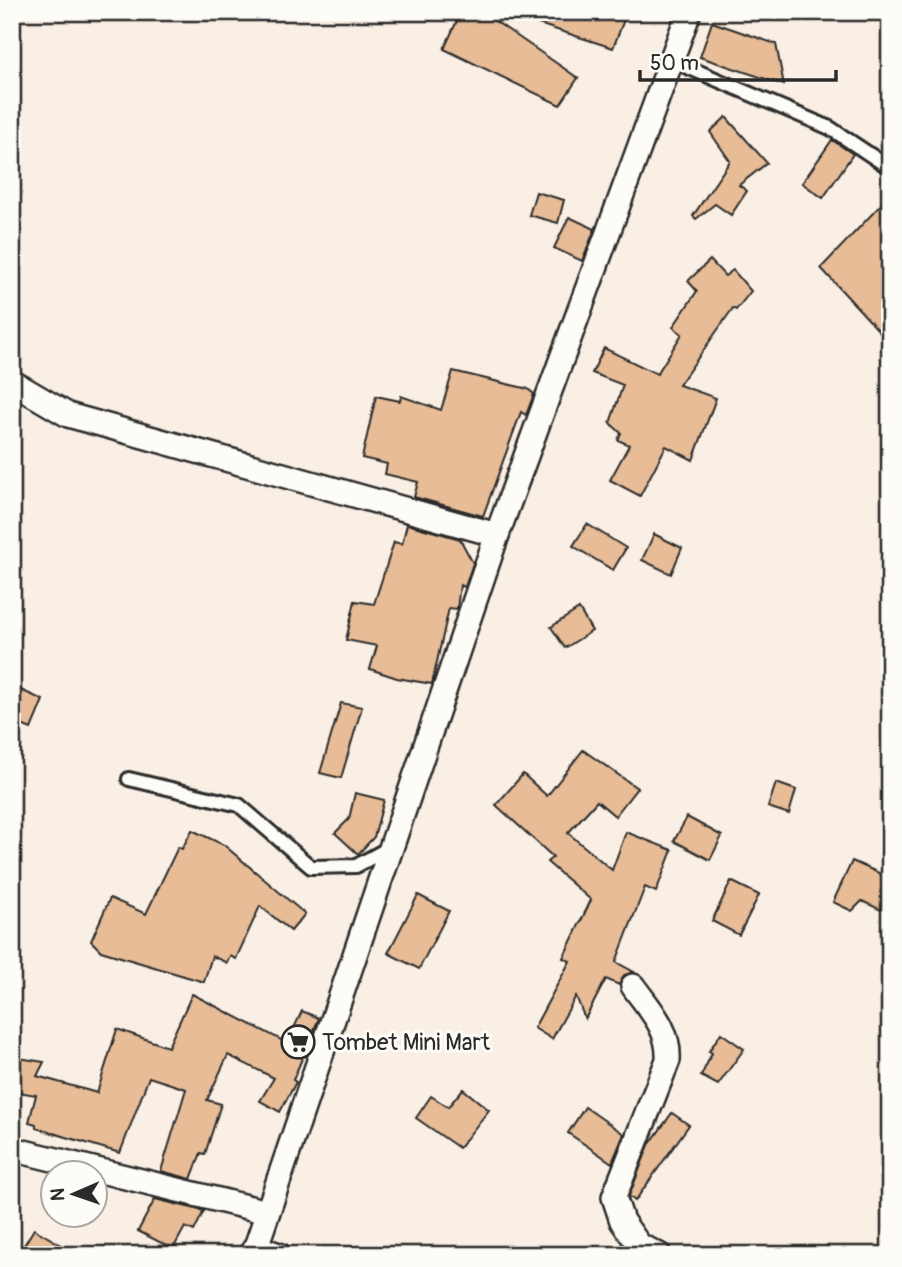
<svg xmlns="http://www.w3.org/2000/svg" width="902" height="1267" viewBox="0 0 902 1267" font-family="Pangolin,sans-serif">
	<rect width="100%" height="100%" fill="#f9efe4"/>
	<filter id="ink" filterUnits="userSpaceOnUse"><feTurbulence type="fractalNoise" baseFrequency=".0143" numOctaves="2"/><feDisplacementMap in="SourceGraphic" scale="14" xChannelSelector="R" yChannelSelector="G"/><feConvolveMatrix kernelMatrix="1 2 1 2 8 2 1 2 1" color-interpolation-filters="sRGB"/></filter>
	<g filter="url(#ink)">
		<g fill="#e7bc97" stroke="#2b2b2b" stroke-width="2">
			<polygon points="461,12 482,12 578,78 560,105 444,49"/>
			<polygon points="518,12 627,12 613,48 517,17"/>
			<polygon points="712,22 776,44 784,85 700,57"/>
			<polygon points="726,117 767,163 739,185 747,191 731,215 715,204 696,219 693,216 730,161 710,132"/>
			<polygon points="832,140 853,154 823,198 802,183"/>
			<polygon points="536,192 564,200 558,223 529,215"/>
			<polygon points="890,195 890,343 821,268"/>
			<polygon points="569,217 595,229 582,261 554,248"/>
			<polygon points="710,260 725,276 733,270 751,291 736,310 733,308 679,385 716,398 693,460 666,446 640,496 610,480 629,445 618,440 621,433 610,423 623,385 592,373 604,348 657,374 682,334 673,327 697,291 688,281"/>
			<polygon points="453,371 528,389 534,394 526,415 521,412 483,516 414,497 418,482 385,474 387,464 362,458 376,396 400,401 401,396 441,410"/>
			<polygon points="407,524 460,539 473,563 465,587 460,585 457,609 449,608 432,684 397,678 370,669 377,646 346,640 355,601 374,604 394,542 402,544"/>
			<polygon points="587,524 626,548 613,570 573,546"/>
			<polygon points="654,534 682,548 671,574 642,560"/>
			<polygon points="579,609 592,631 565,648 551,627"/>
			<polygon points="12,686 43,700 31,729 12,721"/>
			<polygon points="341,703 362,707 341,778 320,773"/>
			<polygon points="583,750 637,788 615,816 597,801 568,833 612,870 626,832 672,850 656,892 645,887 616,962 634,972 624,975 619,985 606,979 585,1019 576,996 552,1039 534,1028 570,961 563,958 591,900 547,862 553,857 496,805 523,774 547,796"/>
			<polygon points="776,783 796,790 789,814 768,807"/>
			<polygon points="355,793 384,800 374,837 358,854 335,833 349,819"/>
			<polygon points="687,817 722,836 710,860 674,841"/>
			<polygon points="192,830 224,845 305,914 291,931 260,906 236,959 230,956 227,963 212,956 204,982 101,951 91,941 110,898 146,914 178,847 182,849"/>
			<polygon points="852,861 890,878 890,891 881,910 862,901 852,911 833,902"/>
			<polygon points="731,881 759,895 739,935 712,921"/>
			<polygon points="418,895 449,911 419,969 388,953"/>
			<polygon points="192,994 287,1043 302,1011 319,1018 293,1080 296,1082 280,1112 260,1101 274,1078 228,1055 207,1100 221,1104 205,1154 201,1153 191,1179 161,1171 186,1089 149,1077 120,1153 36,1128 36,1124 29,1122 36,1095 12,1091 12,1057 44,1062 37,1076 97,1093 117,1029 168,1047"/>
			<polygon points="721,1033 744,1049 718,1085 701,1076 712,1053 709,1051"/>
			<polygon points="463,1089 489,1110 459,1148 416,1118 431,1096 448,1107"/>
			<polygon points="585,1107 624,1134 612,1163 568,1133"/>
			<polygon points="672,1113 689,1125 635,1201 629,1196 649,1145"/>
			<polygon points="155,1199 204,1211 194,1231 185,1227 173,1249 138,1231"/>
			<polygon points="34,1229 78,1255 18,1255"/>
		</g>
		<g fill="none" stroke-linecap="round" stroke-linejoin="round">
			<defs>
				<g id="lane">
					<polyline points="671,60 830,128 890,168"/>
					<polyline points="129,779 239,805 311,867 356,866 389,848"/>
				</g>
				<g id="street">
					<polyline points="12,382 68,415 497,535"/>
					<path d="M633 986C650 1010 670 1029 668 1060L614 1197 622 1221 639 1245 659 1255"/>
					<polyline points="12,1149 267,1212"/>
					<polyline points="256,1247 279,1255"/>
					<polyline points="250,1255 256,1247 497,535 689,12"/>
				</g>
			</defs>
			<use href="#lane" stroke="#2b2b2b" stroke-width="18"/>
			<use href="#street" stroke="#2b2b2b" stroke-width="28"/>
			<use href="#lane" stroke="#fdfcf7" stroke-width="12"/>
			<use href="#street" stroke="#fdfcf7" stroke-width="23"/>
		</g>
	</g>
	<defs>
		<symbol id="supermarket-ring" viewBox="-11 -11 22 22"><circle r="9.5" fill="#fdfcf7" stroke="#2b2b2b" stroke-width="1.5"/><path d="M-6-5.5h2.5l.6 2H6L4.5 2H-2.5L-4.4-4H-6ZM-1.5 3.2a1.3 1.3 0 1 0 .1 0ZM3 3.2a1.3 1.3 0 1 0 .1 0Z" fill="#2b2b2b"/></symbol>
	</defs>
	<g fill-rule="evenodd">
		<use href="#supermarket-ring" x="279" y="1023" width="38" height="38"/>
	</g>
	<g text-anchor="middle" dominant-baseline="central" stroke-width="6" stroke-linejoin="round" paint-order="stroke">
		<g font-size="23" fill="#2b2b2b" stroke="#fdfcf7" text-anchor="start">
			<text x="322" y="1042">Tombet Mini Mart</text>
		</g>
	</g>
	<rect width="902" height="1267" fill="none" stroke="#fdfcf7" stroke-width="42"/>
	<rect x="21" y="21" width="860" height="1225" fill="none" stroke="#2b2b2b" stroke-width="2.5" filter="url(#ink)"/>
	<g transform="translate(74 1194) rotate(268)"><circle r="33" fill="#fdfcf7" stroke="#a9a8a5" stroke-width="2"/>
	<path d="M0-5L12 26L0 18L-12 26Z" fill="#2b2b2b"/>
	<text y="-10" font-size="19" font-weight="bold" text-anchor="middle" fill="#2b2b2b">N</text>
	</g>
	<path d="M640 70v10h196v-10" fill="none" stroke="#2b2b2b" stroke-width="3.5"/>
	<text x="650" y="70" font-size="21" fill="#2b2b2b" stroke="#fdfcf7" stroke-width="5" paint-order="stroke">50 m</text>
</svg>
